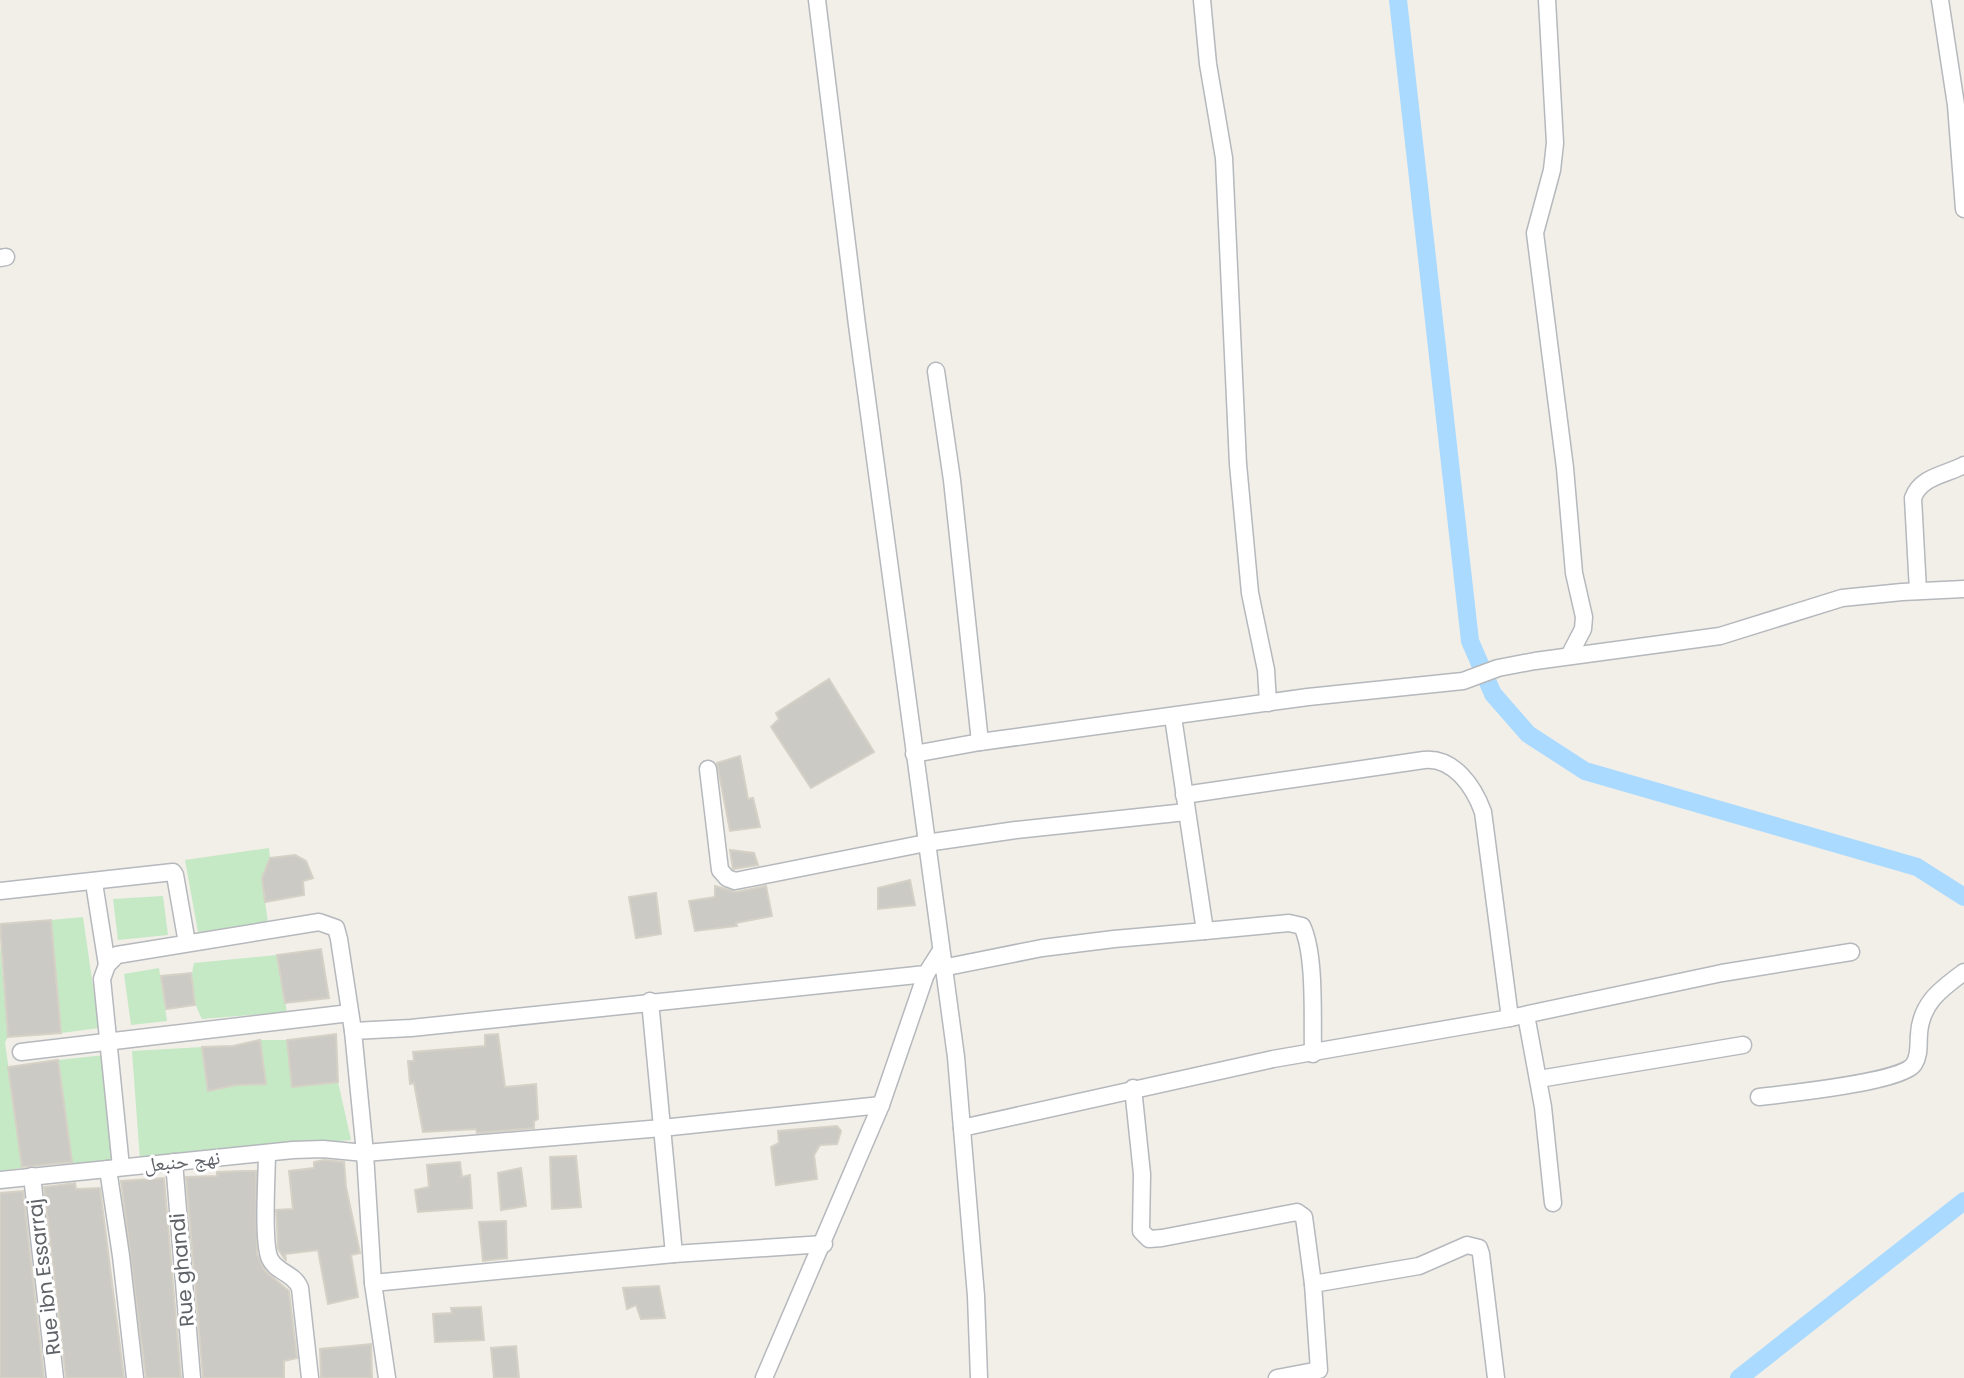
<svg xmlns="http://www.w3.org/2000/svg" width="1964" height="1378" viewBox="0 0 1964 1378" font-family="Poppins,'Noto Naskh Arabic',sans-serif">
	<rect width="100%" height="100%" fill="#f1efe8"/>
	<g fill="#c5e8c5">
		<polygon points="269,848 270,858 262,878 268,923 198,932 185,860"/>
		<polygon points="163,896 168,935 118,940 113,899"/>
		<polygon points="83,917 99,1028 61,1033 51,920"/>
		<polygon points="0,944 8,1037 5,1042 22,1168 0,1171"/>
		<path d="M277 955 287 1012 202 1019C193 1002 189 982 194 963Z"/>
		<polygon points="159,968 167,1021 131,1025 124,974"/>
		<polygon points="260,1040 287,1040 292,1087 338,1082 351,1140 140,1161 132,1051 203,1047 209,1091 236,1085 266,1083"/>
		<polygon points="105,1055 115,1161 72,1165 58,1060"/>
	</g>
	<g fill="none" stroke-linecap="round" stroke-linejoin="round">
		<g stroke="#aadaff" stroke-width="18">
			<polyline points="1398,0 1470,641 1493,694 1528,734 1585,771 1917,867 1964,897"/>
			<polyline points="1739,1378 1964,1201"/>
		</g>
	</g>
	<g fill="#cccac5" stroke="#d6d1c6" stroke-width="2">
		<polygon points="829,679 874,752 811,788 771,727 779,719 776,713"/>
		<polygon points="740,756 748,799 753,798 760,827 730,831 717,763"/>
		<polygon points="730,850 754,853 758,865 733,869"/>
		<polygon points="295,855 306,861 313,878 303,881 304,895 265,902 262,878 270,858"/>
		<polygon points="910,880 915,905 878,909 878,888"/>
		<polygon points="715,886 736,892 766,886 772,916 736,923 737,926 695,931 689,901 715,897"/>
		<polygon points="656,893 661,934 636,938 629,897"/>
		<polygon points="51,920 61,1033 8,1037 0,924"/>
		<polygon points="321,949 329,998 285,1003 277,955"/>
		<polygon points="191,973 195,1005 166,1009 161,976"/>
		<polygon points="336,1034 338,1082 292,1087 287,1040"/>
		<polygon points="498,1034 505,1087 536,1084 538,1119 534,1121 534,1128 477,1133 476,1129 423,1132 414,1083 410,1084 408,1061 414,1061 413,1052 485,1046 485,1035"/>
		<polygon points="260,1040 266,1084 236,1085 208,1091 202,1047 233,1046"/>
		<polygon points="58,1060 72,1162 22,1167 8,1067"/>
		<polygon points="837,1126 841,1131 837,1144 820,1145 814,1155 817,1179 776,1185 771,1147 779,1143 778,1131"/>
		<polygon points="576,1156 581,1207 552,1209 550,1157"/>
		<polygon points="324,1160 344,1162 346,1187 360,1253 351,1255 358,1297 328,1304 318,1250 285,1254 286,1261 278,1249 277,1224 276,1210 293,1209 289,1171 314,1168 314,1162"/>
		<polygon points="460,1162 462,1177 470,1175 472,1208 418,1212 415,1190 429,1187 427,1165"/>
		<polygon points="521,1168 526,1206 501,1210 498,1173"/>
		<polygon points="244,1171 256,1171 257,1254 265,1271 289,1291 297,1358 284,1361 284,1378 203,1378 186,1177 217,1176 217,1172"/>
		<polygon points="164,1178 181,1378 146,1378 121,1181"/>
		<polygon points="75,1183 76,1189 100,1188 124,1378 66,1378 44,1187"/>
		<polygon points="23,1191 44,1378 0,1378 0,1193"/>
		<polygon points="506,1221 507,1258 483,1261 479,1222"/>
		<polygon points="659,1286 665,1318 641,1319 636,1305 627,1309 623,1288"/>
		<polygon points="481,1307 484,1340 435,1342 433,1314 452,1313 451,1308"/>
		<polygon points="371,1344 372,1378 321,1378 320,1349"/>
		<polygon points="516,1346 519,1378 494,1378 491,1348"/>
	</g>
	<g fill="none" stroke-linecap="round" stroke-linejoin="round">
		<defs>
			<g id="street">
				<polyline points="817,0 857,325 956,1057 976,1296 979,1378"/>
				<polyline points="1202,0 1208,64 1224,158 1238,464 1250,593 1266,670 1268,703"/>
				<polyline points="1547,0 1555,143 1552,170 1535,233 1565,468 1574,573 1584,617 1583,629 1569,656"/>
				<polyline points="1940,0 1956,105 1964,209"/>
				<polyline points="0,258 6,257"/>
				<polyline points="936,371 952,480 980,742"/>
				<path d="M1918 591 1913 498C1921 476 1946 475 1964 465"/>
				<polyline points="914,754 980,742 1308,697 1463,681 1498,668 1535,661 1720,636 1842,598 1902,592 1964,589"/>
				<polyline points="708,769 720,870 727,878 735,881 926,843 1016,830 1186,812"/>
				<polyline points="94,883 107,965"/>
				<polyline points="0,891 173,872 175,875 187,943"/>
				<path d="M1205 931 1289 923 1302 926C1316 955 1312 1020 1313 1054"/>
				<polyline points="942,968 1042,948 1114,939 1205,931 1173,717"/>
				<polyline points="650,1001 674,1254"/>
				<polyline points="1526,1015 1543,1107 1553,1203"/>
				<polyline points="1510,1018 1722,973 1851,952"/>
				<polyline points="21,1052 350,1013"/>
				<polyline points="1539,1079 1743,1045"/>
				<polyline points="1133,1088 1142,1174 1141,1231 1149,1239 1162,1238 1297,1212 1304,1217 1313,1284"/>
				<path d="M1759 1097C1785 1094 1903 1082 1914 1064 1920 1055 1918 1044 1919 1034 1921 1003 1941 989 1964 972"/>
				<path d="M962 1128 1273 1059 1510 1018 1483 812C1474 787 1454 757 1424 760L1184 795"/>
				<path d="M267 1153C267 1174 262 1243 270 1259 277 1273 294 1273 300 1288L310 1378"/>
				<polyline points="174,1162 192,1378"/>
				<polyline points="121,1167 102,979 107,965 117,955 319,922 336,928 339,939 353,1031"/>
				<polyline points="108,1169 121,1256 135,1378"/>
				<polyline points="32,1176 55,1378"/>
				<polyline points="0,1180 293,1150 323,1149 365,1153 662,1128 881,1105"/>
				<polyline points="373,1283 674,1254 824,1244"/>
				<polyline points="387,1378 373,1283 365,1153 353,1031 411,1028 926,974 940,952"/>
				<polyline points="764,1378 881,1105 926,974"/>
				<polyline points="1277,1378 1319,1370 1313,1284 1419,1266 1467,1245 1479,1248 1481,1254 1496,1378"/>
			</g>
		</defs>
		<use href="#street" stroke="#b5b8bc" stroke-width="19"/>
		<use href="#street" stroke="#fff" stroke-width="16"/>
	</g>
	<g text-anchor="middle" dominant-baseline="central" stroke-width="6" stroke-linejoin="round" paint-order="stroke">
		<g font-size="20" fill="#5f6368" stroke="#fff">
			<text transform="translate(182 1161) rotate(-6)">نهج حنبعل</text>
			<text transform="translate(182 1270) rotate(-95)">Rue ghandi</text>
			<text transform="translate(44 1277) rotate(-97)">Rue ibn Essarraj</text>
		</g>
	</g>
</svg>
